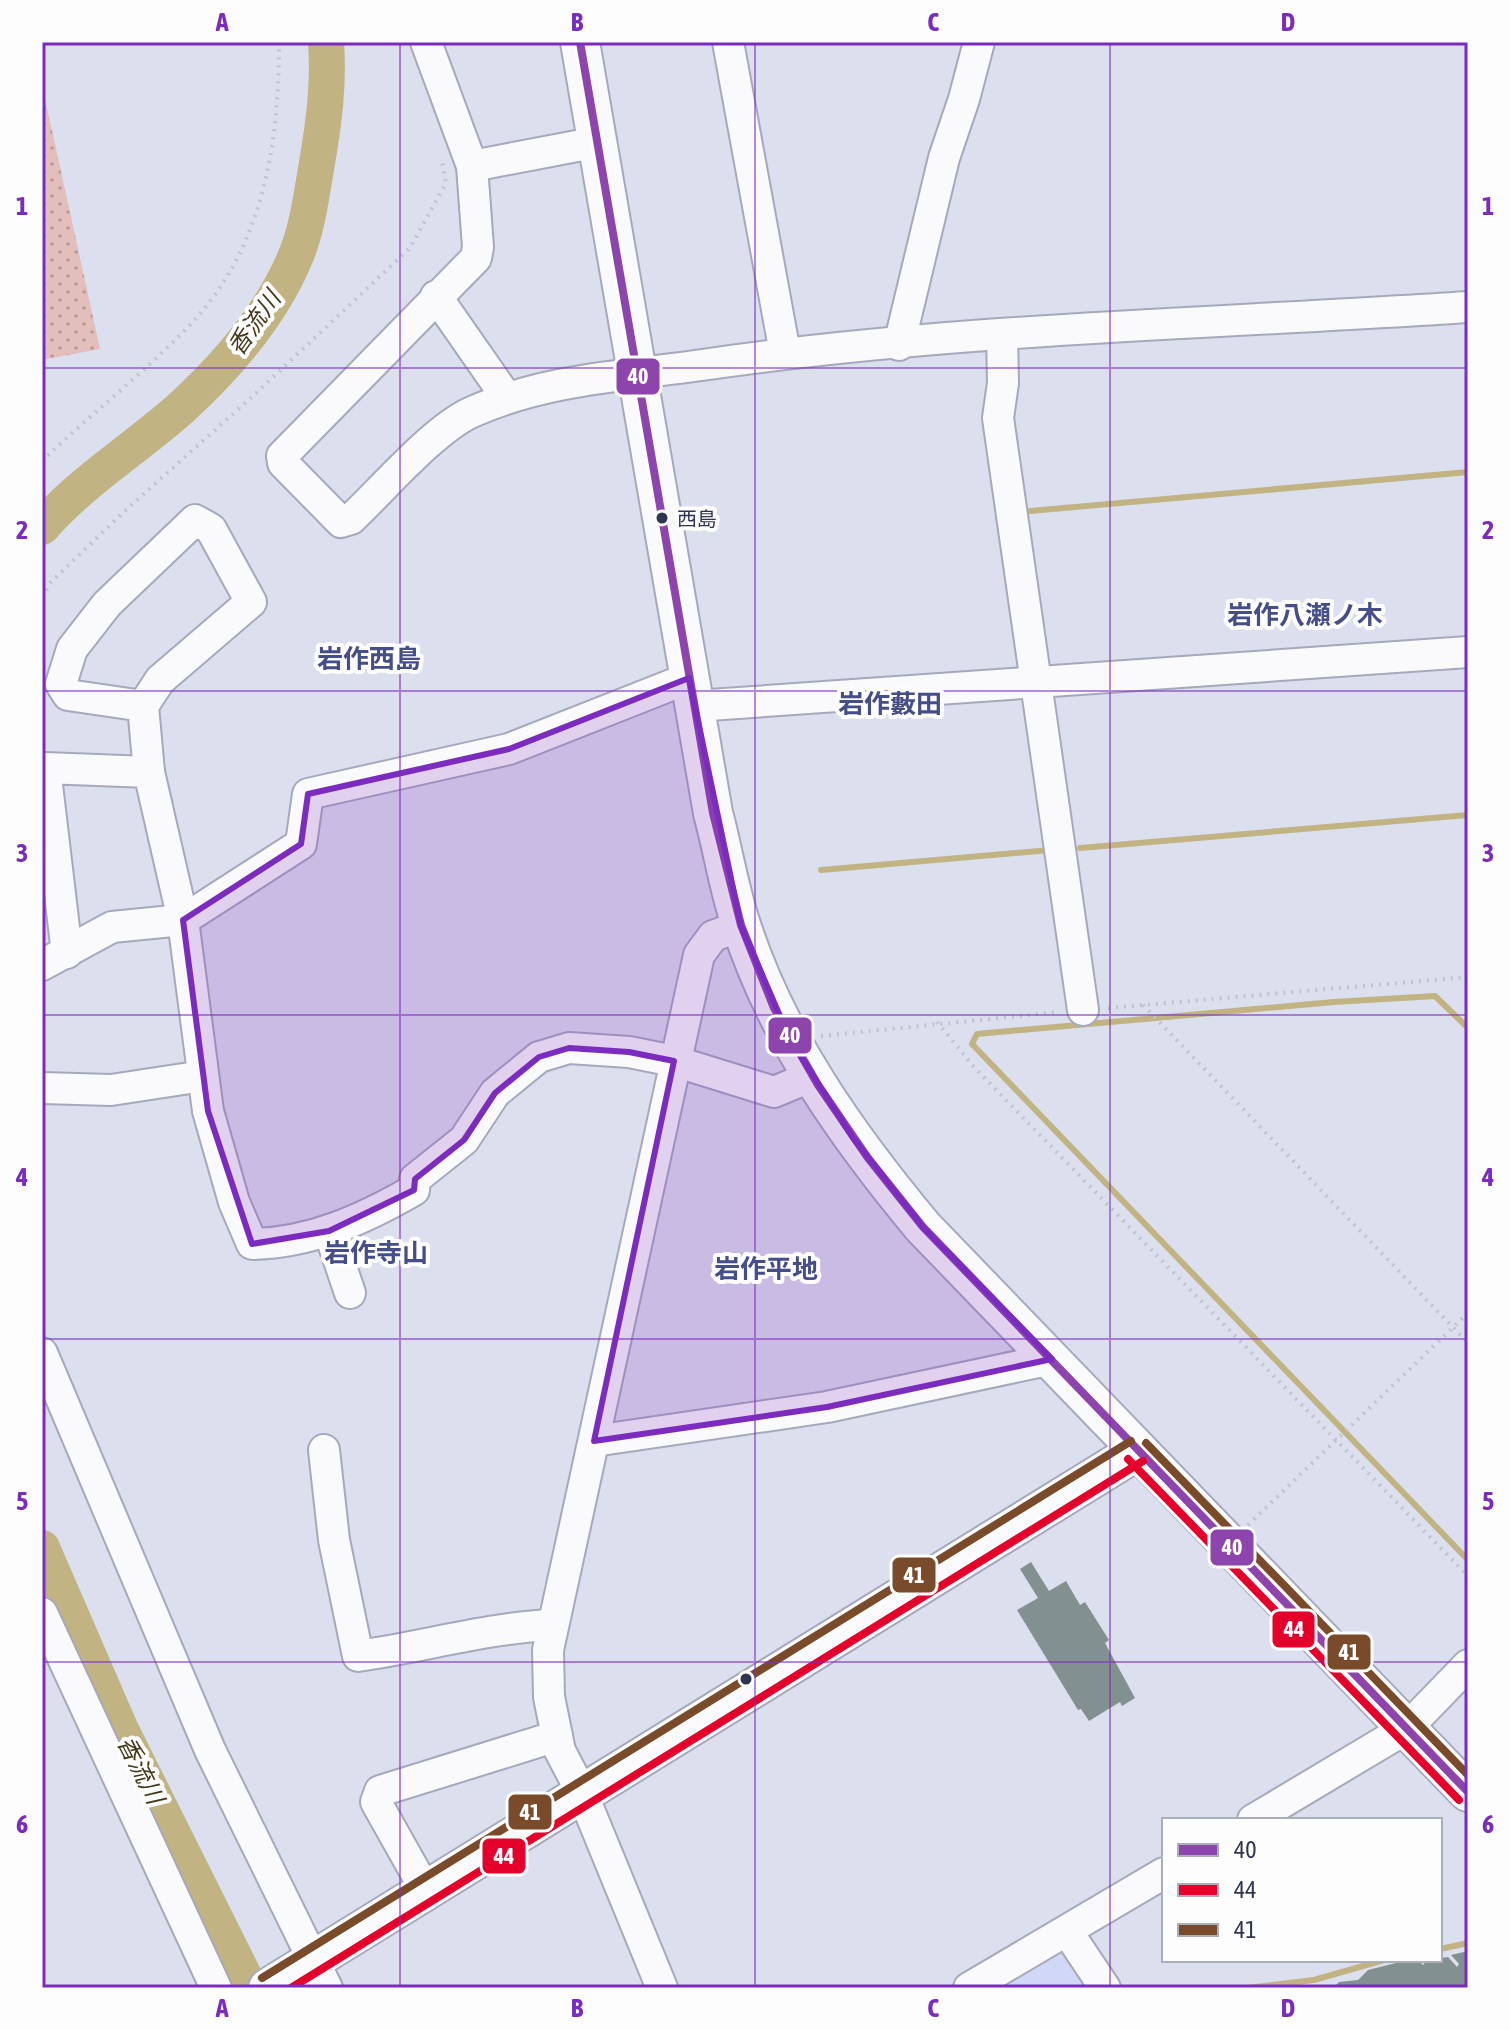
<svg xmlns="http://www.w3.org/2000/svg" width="1510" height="2030" viewBox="0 0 1510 2030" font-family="'Asap Condensed','Noto Sans JP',sans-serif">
	<defs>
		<pattern id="green-dots" width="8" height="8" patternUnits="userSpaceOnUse" patternTransform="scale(2)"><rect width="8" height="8" fill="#e2bfbb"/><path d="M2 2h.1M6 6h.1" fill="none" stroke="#b89c9a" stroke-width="1.8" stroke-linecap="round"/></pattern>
	</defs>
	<rect width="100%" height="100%" fill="#dcdfee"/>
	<polygon fill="#d0d7f7" points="1068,1950 1095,1988 1002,1988"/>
	<polygon fill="url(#green-dots)" points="42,85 100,349 42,360"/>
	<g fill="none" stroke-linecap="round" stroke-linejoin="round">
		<g stroke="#c1b482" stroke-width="6">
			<polyline points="1030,511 1468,472"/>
			<polyline points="1080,848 1468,815"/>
			<polyline points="821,870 1050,850"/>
			<polyline points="1468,1028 1435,996 1334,1002 977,1034 972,1044 1468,1560"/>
			<polyline points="1440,1949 1468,1943"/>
			<polyline points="1247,1988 1314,1980 1384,1960"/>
		</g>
		<g stroke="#c1b482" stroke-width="36">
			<path d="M42 527C82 481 135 449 181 408 228 365 273 313 297 253 308 225 312 192 317 163 324 122 329 84 326 42"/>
			<polyline points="42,1548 120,1728 250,1988"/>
		</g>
	</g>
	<g fill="#829190">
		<polygon points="1031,1562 1049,1591 1066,1581 1080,1605 1085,1602 1109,1640 1105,1643 1135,1698 1122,1706 1120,1702 1089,1721 1081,1709 1078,1710 1017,1610 1038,1598 1020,1569"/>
		<polygon points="1468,1951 1468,1988 1333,1988 1339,1982 1358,1980 1368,1970 1408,1960 1418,1960 1423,1965 1427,1960 1448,1957 1457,1967 1459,1964 1451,1955"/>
	</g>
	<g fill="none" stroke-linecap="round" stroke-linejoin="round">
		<defs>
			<g id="minor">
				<path d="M426 42 472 166 478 247 476 258 282 456 283 463 341 522 351 519C383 489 434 429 472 412 546 379 624 376 702 365 956 328 1213 324 1468 307"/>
				<polyline points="728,42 785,353"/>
				<polyline points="472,166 598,142"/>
				<polyline points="436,296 507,398"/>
				<polyline points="1002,334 1003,383 998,418 1083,1010"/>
				<polyline points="899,345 944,158 964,99 979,42"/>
				<polyline points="143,706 68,695 61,684 72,649 107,604 195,520 211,529 251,602 160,680 143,706 149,772"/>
				<polyline points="695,706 1468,652"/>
				<path d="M67 953 45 768 149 772 183 920 208 1111 234 1202 252 1244C311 1243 364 1219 414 1190L415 1179 464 1140 495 1093 539 1057 569 1048 629 1052 674 1061 774 1092 810 1077"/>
				<polyline points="42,965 112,927 183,920 301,844 308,794 509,749 689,678"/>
				<polyline points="42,1088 111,1090 203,1076"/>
				<polyline points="329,1231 350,1293"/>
				<polyline points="42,1353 210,1750 327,1988"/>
				<polyline points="594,1441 827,1407 1052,1359"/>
				<path d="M324 1450 334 1540 358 1656C423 1647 486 1628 552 1625"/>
				<polyline points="42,1613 216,1988"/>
				<polyline points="1253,1820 1407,1728 1468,1665"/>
				<polyline points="426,1891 376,1802 380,1791 557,1736"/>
				<polyline points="1067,1931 1105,1988"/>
				<polyline points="662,1988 582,1793 560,1751 549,1697 548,1650 699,955 713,936 741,926"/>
				<polyline points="969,1988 1164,1873"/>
			</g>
			<g id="major">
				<path d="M580 42 713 813C723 850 729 889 741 925 778 1039 848 1137 923 1227L1468 1792"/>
				<polyline points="268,1988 1137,1451"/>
			</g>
		</defs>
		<use href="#minor" stroke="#a6a9bc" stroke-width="34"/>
		<use href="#major" stroke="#a6a9bc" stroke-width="42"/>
		<g stroke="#c0c3ca" stroke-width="4" stroke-dasharray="2 6" stroke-linecap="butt">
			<path d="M42 461C90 415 145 372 190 325 264 247 279 144 279 42"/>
			<polyline points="42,597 51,582 128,508 253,396 410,248 446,183 442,160"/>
			<polyline points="1143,1005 1468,1343"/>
			<polyline points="1108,1008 1468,977"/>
			<polyline points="937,1022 974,1067 1468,1576"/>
			<polyline points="821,1036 1059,1012"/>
			<polyline points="1248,1525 1468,1313"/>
		</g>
		<use href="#minor" stroke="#fafafc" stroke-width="30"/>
		<use href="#major" stroke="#fafafc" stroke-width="38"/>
		<defs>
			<polyline id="bus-1" points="580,42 713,813 741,925 774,1008 818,1085 868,1158 923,1227 1468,1792"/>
			<g id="bus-2">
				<polyline points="1128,1459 1459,1800"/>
				<polyline points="291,1988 1143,1461"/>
			</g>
			<g id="bus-3">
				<polyline points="1146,1443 1468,1775"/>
				<polyline points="262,1978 1131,1441"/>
			</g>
		</defs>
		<use href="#bus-1" stroke="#fdfdfd" stroke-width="14"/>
		<use href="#bus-2" stroke="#fdfdfd" stroke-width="14"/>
		<use href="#bus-3" stroke="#fdfdfd" stroke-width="14"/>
		<use href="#bus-1" stroke="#8e44ad" stroke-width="8"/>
		<use href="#bus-2" stroke="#e4002b" stroke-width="8"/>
		<use href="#bus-3" stroke="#7a4b2a" stroke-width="8"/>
	</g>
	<path fill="#7b2cbf" fill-opacity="0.2" stroke="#7b2cbf" stroke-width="6" stroke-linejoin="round" d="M689 678 741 926 790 1039 853 1138 923 1227 1052 1359 827 1407 594 1441 674 1061 629 1052 569 1048 539 1057 495 1093 464 1140 415 1179 414 1190 329 1231 252 1244 208 1111 183 920 301 844 308 794 509 749Z"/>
	<path fill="none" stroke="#7b2cbf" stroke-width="2" stroke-opacity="0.55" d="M400 42V1988M755 42V1988M1110 42V1988M42 368H1468M42 691H1468M42 1015H1468M42 1339H1468M42 1662H1468"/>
	<g fill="#2f3450" stroke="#fdfdfd" stroke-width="3">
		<circle cx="662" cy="518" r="7"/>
		<circle cx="746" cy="1679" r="7"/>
	</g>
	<g text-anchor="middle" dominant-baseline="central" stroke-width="8" stroke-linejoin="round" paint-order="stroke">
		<g font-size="20" fill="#2f3450" stroke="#fdfdfd" text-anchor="start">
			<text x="677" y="518">西島</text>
		</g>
		<g font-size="24" font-style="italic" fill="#423a18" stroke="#fdfdfd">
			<text transform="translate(254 323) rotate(-55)">香流川</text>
			<text transform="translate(141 1770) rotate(63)">香流川</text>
		</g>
		<g font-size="26" font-weight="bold" fill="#454e89" stroke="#fdfdfd">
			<text x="1305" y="615">岩作八瀬ノ木</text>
			<text x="369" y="659">岩作西島</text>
			<text x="890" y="704">岩作藪田</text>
			<text x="376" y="1253">岩作寺山</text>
			<text x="766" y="1269">岩作平地</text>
		</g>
	</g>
	<g stroke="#fdfdfd" stroke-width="3">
		<rect x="615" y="357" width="46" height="39" rx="8" fill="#8e44ad"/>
		<rect x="767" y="1016" width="46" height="39" rx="8" fill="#8e44ad"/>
		<rect x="1209" y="1528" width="46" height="39" rx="8" fill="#8e44ad"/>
		<rect x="891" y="1556" width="46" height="38" rx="8" fill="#7a4b2a"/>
		<rect x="1271" y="1610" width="45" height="39" rx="8" fill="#e4002b"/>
		<rect x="1326" y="1633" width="46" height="38" rx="8" fill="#7a4b2a"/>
		<rect x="507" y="1793" width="46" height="38" rx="8" fill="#7a4b2a"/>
		<rect x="481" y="1837" width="46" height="38" rx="8" fill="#e4002b"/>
	</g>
	<g font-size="22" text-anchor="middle" font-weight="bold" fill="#fff">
		<text x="638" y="384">40</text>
		<text x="790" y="1043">40</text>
		<text x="1232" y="1555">40</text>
		<text x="914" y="1583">41</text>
		<text x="1294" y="1637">44</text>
		<text x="1349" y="1660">41</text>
		<text x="530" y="1820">41</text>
		<text x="504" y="1864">44</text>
	</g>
	<rect width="1510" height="2030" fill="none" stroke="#fdfdfd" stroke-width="88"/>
	<rect x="1162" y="1818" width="280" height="144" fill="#fdfdfd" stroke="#abadb8" stroke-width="2"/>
	<rect x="1178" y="1844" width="40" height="12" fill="#8e44ad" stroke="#abadb8" stroke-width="2"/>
	<text x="1234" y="1858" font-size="24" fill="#2f3450">40</text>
	<rect x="1178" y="1884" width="40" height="12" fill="#e4002b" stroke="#abadb8" stroke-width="2"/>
	<text x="1234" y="1898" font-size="24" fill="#2f3450">44</text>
	<rect x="1178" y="1924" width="40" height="12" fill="#7a4b2a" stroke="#abadb8" stroke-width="2"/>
	<text x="1234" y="1938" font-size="24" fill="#2f3450">41</text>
	<rect x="44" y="44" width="1422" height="1942" fill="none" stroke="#7b2cbf" stroke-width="3"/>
	<g font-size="26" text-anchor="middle" font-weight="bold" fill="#7b2cbf">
		<text x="222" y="31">A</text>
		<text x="577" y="31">B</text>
		<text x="933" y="31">C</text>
		<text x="1288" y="31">D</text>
		<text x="22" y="215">1</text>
		<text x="1488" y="215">1</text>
		<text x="22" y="539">2</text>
		<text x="1488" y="539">2</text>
		<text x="22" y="862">3</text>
		<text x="1488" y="862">3</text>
		<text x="22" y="1186">4</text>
		<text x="1488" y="1186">4</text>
		<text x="22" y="1510">5</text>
		<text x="1488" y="1510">5</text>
		<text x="22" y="1833">6</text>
		<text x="1488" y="1833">6</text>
		<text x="222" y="2017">A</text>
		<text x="577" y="2017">B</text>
		<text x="933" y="2017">C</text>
		<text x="1288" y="2017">D</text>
	</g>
</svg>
